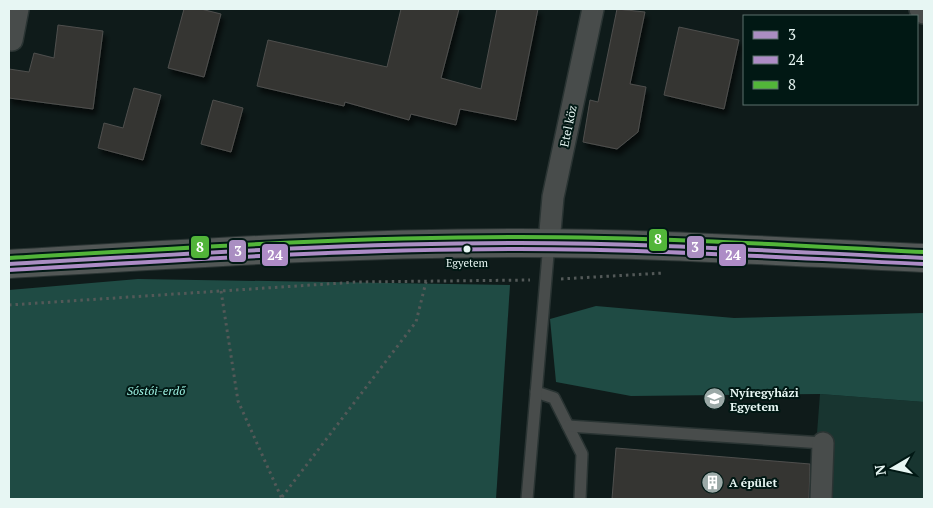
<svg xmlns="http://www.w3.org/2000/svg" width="933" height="508" viewBox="0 0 933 508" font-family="'PT Serif',serif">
	<defs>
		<filter id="shadow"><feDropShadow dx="3" dy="5.5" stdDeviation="2.5" flood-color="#0009"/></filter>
	</defs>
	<rect width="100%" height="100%" fill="#0f1b1a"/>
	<polygon fill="#183530" points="820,394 924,402 924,499 812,499"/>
	<g fill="#1f4b44">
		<polygon points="138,279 510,285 496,499 9,499 9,290"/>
		<polygon points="596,306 734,318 924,313 924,402 820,394 631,396 556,382 550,319"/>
	</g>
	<g fill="#363432" stroke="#4e4f4d" filter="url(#shadow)">
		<polygon points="184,9 201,9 221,14 204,77 168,68"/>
		<polygon points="401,9 459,9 441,78 481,89 497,9 538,9 516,120 460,109 456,125 411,114 409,120 345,102 344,106 257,86 268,40 387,67"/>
		<polygon points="617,9 645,12 630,84 646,87 638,132 617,149 583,142 590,100 598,102"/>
		<polygon points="58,25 103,31 93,109 9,98 9,69 29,72 34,53 54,58"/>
		<polygon points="679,27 739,40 724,109 664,95"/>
		<polygon points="134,88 161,95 143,160 98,148 104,123 123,128"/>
		<polygon points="213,100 243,108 231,152 201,144"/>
		<polygon points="616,448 810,464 809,499 612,499"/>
	</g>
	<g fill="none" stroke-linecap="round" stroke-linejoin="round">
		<defs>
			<g id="lane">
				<polyline points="536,392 554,398 582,454 580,499"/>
				<polyline points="568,426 823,443"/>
				<polyline points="527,499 549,243"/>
			</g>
			<g id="street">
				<polyline points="920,9 924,13"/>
				<polyline points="12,40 18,9"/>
				<polyline points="549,243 553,197 593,9"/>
				<polyline points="821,499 823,443"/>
			</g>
			<path id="secondary" d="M9 264C178 254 349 243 519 243 654 243 789 252 924 258"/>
		</defs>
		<use href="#lane" stroke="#2a3433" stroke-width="14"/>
		<use href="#street" stroke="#2a3433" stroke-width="24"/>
		<use href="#secondary" stroke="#2a3433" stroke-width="30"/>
		<g stroke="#535958" stroke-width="3" stroke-dasharray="2.5 4" stroke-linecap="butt">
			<polyline points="561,279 664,273"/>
			<polyline points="221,291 238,401 282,499"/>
			<polyline points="9,305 357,282 530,280"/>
			<polyline points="282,497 416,322 426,282"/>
		</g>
		<use href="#lane" stroke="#484c4b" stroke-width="11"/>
		<use href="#street" stroke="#484c4b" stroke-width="21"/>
		<use href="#secondary" stroke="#525756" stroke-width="28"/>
		<defs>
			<path id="bus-1" d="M9 264C179 254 349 243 519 243 654 243 789 252 924 258"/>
			<path id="bus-2" d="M9 270C179 260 349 249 519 249 654 249 789 258 924 264"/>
			<path id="bus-3" d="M9 258C179 248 349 237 519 237 654 237 789 245 924 252"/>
		</defs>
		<use href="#bus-1" stroke="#011814" stroke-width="8"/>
		<use href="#bus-2" stroke="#011814" stroke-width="8"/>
		<use href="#bus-3" stroke="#011814" stroke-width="8"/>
		<use href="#bus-1" stroke="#aa8ec2" stroke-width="4"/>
		<use href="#bus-2" stroke="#ad8cc6" stroke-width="4"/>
		<use href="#bus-3" stroke="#52b539" stroke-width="4"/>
	</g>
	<defs>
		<symbol id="university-disc" viewBox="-11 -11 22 22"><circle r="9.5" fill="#9ba9a7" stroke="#011814"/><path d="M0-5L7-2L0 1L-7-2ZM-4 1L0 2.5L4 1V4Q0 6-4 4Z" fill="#fff"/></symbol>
		<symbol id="building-disc" viewBox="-11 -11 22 22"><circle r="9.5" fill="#9ba9a7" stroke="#011814"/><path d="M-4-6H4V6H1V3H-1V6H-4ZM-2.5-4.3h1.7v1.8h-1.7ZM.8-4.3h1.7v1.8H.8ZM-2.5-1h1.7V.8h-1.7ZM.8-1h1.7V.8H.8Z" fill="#fff"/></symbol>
	</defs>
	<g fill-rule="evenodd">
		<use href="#university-disc" x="702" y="386" width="25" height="25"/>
		<use href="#building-disc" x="700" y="470" width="25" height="25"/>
	</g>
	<circle fill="#e7f6f3" stroke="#011814" stroke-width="2" cx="467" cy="249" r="4.5"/>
	<g text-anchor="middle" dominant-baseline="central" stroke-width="4" stroke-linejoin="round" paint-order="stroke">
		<g font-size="11" fill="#e7f6f3" stroke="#011814">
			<text x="467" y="263">Egyetem</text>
		</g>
		<g font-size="12" fill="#e7f6f3" stroke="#011814">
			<text transform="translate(568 126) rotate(-78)">Etel köz</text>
		</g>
		<g font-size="12" font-style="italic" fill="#9befe0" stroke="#011814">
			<text x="156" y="390">Sóstói-erdő</text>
		</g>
		<g font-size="12" font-weight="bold" fill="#e7f6f3" stroke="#011814" text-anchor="start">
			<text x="730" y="392">Nyíregyházi<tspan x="730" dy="14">Egyetem</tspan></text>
			<text x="729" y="482">A épület</text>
		</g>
	</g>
	<g stroke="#011814" stroke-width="2">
		<rect x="648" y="228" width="20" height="24" rx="5" fill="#52b539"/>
		<rect x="190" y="235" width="20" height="24" rx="5" fill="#52b539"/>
		<rect x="686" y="235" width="19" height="24" rx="5" fill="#aa8ec2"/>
		<rect x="228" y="239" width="19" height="24" rx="5" fill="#aa8ec2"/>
		<rect x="718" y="243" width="29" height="24" rx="5" fill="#ad8cc6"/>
		<rect x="261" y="243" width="28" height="24" rx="5" fill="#ad8cc6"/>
	</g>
	<g font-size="14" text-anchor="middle" font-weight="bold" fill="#fff">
		<text x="658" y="244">8</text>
		<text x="200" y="252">8</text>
		<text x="695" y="252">3</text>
		<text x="238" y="256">3</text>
		<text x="733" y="260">24</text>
		<text x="275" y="260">24</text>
	</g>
	<rect width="933" height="508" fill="none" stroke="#e7f6f3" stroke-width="20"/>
	<rect x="743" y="15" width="175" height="90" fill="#011814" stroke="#5d716d"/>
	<rect x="753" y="31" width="25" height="8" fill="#aa8ec2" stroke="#5d716d"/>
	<text x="788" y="40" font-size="15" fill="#e7f6f3">3</text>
	<rect x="753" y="56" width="25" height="8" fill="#ad8cc6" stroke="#5d716d"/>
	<text x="788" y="65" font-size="15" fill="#e7f6f3">24</text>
	<rect x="753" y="81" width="25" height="8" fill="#52b539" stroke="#5d716d"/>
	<text x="788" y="90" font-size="15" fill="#e7f6f3">8</text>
	<g transform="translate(893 468) rotate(261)" stroke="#011814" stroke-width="4" paint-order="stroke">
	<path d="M0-4L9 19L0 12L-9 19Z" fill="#e7f6f3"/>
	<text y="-8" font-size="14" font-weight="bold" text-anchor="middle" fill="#e7f6f3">N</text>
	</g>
</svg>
